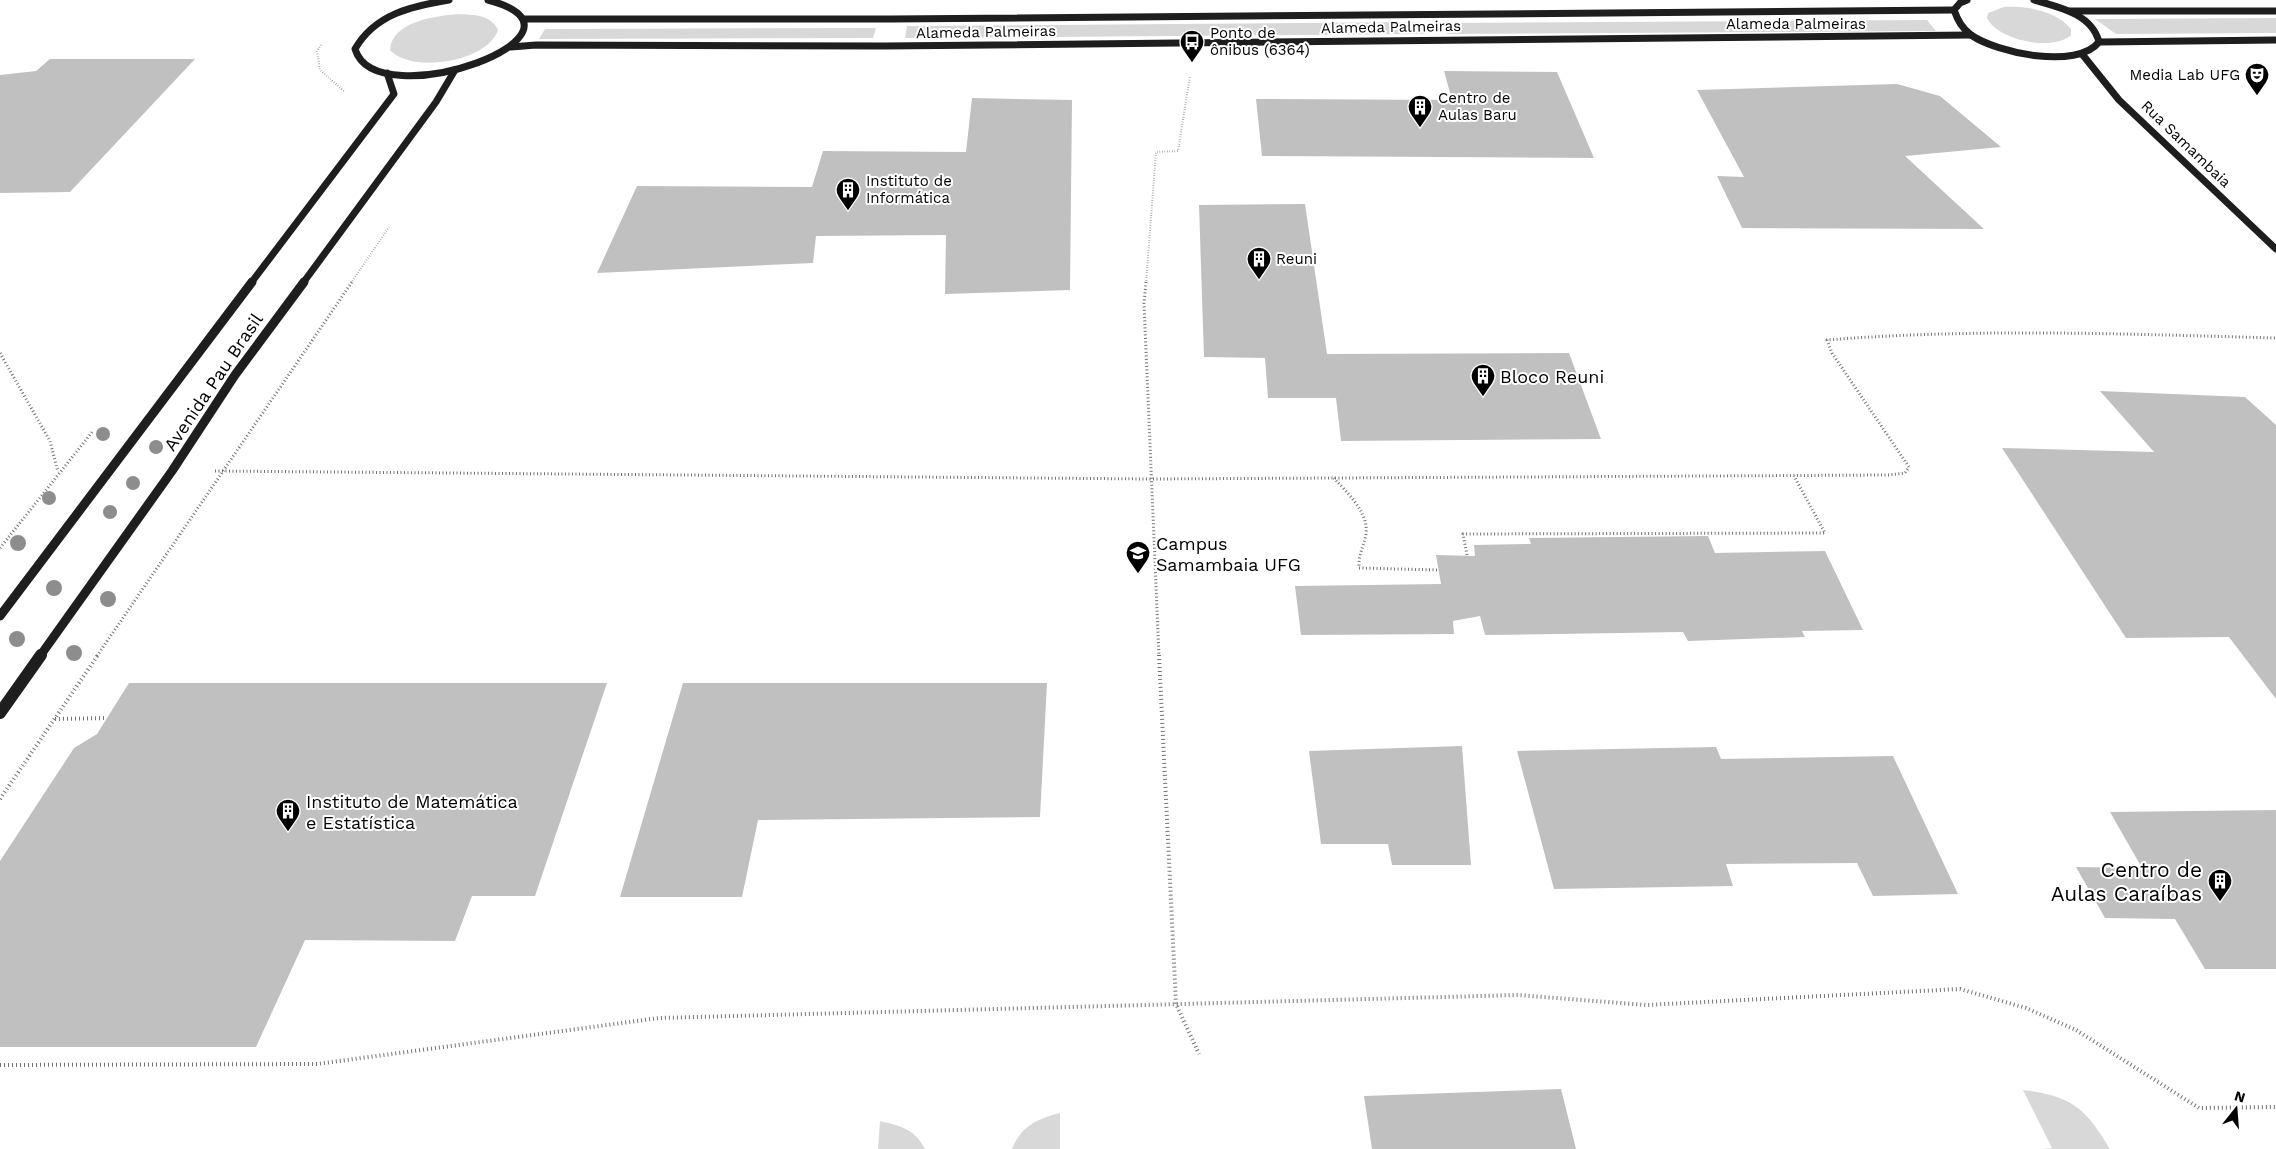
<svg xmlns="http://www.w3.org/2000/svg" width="2276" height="1149" viewBox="0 0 2276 1149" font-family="'Work Sans',sans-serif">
	<rect width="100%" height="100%" fill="#fff"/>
	<g fill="#d8d8d8">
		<path d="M2004 7C2027 6 2055 10 2071 29V35C2053 52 1997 40 1987 18L1988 13Z"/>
		<path d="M458 14C473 15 491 14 498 30 488 62 411 74 390 50 392 21 436 16 458 14Z"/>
		<polygon points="2276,18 2276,33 2116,34 2095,19"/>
		<polygon points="1927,20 1936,31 1447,34 1443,23"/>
		<polygon points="1420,22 1425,34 905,38 907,26"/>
		<polygon points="876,28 873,38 539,39 545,29"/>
		<path d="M2023 1090C2071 1096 2085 1107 2110 1149H2043L2052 1148Z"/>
		<path d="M1060 1113V1149H1012C1021 1126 1037 1119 1060 1113Z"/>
		<path d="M880 1121C901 1126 915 1129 925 1149H878Z"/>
	</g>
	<g fill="#c0c0c0">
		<polygon points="50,59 195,59 70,192 0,193 0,75 36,71"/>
		<polygon points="1444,71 1557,72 1594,158 1262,156 1256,99 1452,100"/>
		<polygon points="1897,84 1940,96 2001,147 1905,156 1984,229 1742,228 1717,176 1744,177 1697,90"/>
		<polygon points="972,98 1072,100 1070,290 945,294 946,235 816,236 813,263 597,273 637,186 812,187 823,151 966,152"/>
		<polygon points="1305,204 1327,354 1569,353 1601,439 1341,441 1336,398 1268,398 1265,358 1204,357 1199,205"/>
		<polygon points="2100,391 2245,397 2276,425 2276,699 2229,637 2126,638 2002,448 2154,452"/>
		<polygon points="1708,536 1715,553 1825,551 1863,630 1802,631 1805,637 1688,641 1683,632 1485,635 1480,616 1453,621 1454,634 1301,635 1295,586 1441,584 1436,555 1475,556 1474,545 1531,544 1529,538"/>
		<polygon points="129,683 607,683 535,896 472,896 455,941 305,940 256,1047 0,1047 0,861 74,748 97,734"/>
		<polygon points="683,683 1047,683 1040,817 758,820 742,897 620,897"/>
		<polygon points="1462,746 1471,865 1392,865 1388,844 1321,844 1309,751"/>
		<polygon points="1716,747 1721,759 1893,756 1958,894 1873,896 1857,863 1726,864 1733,886 1554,889 1517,751"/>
		<polygon points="2276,810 2276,969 2205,969 2175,919 2105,918 2076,867 2142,868 2110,812"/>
		<polygon points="1561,1089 1576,1149 1372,1149 1364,1096"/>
	</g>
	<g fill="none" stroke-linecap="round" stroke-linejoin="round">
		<g stroke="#737373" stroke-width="2" stroke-dasharray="0.5 2" stroke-linecap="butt">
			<polyline points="321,45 317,51 320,70 344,91"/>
			<polyline points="351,283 389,227"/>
			<polyline points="1146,283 1156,152 1178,151 1190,76"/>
		</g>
		<g stroke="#737373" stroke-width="3" stroke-dasharray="1 2.5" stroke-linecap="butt">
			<polyline points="1146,282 1144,303 1159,656"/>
			<polyline points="0,353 50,441 58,472"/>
			<path d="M215 471 1150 479 1889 475 1905 473 1909 467 1832 353 1827 340C1977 328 2126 334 2276 338"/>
			<path d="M1334 478C1347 493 1369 512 1366 534 1364 546 1358 555 1359 568L1439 570"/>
			<polyline points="0,548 93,431"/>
			<polyline points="1467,555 1463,534 1825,533 1794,476"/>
			<polyline points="97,656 352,282"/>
		</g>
		<g stroke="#737373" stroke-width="4" stroke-dasharray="1 3" stroke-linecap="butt">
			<polyline points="1159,655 1176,1004 1199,1054"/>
			<polyline points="55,719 107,718"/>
			<polyline points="0,799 98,655"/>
			<polyline points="0,1065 317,1064 659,1018 1518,995 1646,1005 1960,989 2026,1008 2076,1030 2199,1108 2276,1107"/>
		</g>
		<g stroke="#1e1e1e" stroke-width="7">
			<path d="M449 0C412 6 375 14 355 49 376 119 613 33 488 0"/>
			<path d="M1967 0 1960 3 1954 10C1958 21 1962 28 1971 35 1997 53 2077 70 2099 42 2092 14 2059 7 2034 0"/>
			<polyline points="2070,11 2276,11"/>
			<polyline points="525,19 892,19 1954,10"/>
			<polyline points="2099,42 2276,40"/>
			<polyline points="511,47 536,45 885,46 1971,35"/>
			<polyline points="2082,54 2119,100 2276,249"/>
			<polyline points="251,283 394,94 387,73"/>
			<polyline points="303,283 436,102 455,70"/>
		</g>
		<g stroke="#1e1e1e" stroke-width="9">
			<polyline points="0,616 252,282"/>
			<polyline points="40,656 172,471 235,375 304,282"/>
		</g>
		<polyline stroke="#1e1e1e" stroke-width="12" points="0,713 41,655"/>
	</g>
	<g fill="#8d8d8d">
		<circle cx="103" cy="434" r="7"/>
		<circle cx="156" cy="447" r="7"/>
		<circle cx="133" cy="483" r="7"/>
		<circle cx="49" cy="498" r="7"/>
		<circle cx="110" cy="512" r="7"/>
		<circle cx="18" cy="543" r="8"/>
		<circle cx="54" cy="588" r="8"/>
		<circle cx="108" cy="599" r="8"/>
		<circle cx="17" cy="639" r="8"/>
		<circle cx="74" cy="653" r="8"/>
	</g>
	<defs>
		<symbol id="bus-pin" viewBox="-11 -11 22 30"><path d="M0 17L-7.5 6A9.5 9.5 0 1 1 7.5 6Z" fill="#000" stroke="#fff"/><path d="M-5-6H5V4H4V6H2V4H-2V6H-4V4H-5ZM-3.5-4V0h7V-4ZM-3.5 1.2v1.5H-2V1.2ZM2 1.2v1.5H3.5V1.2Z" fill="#fff"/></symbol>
		<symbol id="theatre-pin" viewBox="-11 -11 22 30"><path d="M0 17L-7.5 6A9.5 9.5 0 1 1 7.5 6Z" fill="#000" stroke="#fff"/><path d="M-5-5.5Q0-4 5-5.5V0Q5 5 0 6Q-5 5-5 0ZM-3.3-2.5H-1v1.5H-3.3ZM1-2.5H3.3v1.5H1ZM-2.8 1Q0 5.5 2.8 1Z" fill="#fff"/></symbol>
		<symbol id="building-pin" viewBox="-11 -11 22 30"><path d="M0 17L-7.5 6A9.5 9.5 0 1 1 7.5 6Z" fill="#000" stroke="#fff"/><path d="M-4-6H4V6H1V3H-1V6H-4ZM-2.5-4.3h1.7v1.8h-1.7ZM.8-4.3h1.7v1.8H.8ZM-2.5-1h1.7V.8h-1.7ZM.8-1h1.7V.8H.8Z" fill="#fff"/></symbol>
		<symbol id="university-pin" viewBox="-11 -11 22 30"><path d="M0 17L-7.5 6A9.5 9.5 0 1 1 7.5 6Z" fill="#000" stroke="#fff"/><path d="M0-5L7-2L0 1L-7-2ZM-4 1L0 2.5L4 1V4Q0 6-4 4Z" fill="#fff"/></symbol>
	</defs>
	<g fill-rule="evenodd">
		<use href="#bus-pin" x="1178" y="28" width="28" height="38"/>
		<use href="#theatre-pin" x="2243" y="61" width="28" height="38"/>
		<use href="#building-pin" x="1406" y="93" width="28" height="38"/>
		<use href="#building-pin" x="834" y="176" width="28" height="38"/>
		<use href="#building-pin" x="1245" y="245" width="28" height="38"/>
		<use href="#building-pin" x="1469" y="362" width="28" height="38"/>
		<use href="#university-pin" x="1124" y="539" width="28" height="38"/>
		<use href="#building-pin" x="274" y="797" width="28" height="38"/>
		<use href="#building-pin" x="2206" y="867" width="28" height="38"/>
	</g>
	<g text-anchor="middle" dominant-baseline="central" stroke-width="4" stroke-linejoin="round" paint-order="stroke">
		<g font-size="15" fill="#000" stroke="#fff">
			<text x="1796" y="24">Alameda Palmeiras</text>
			<text transform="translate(1391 27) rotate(-1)">Alameda Palmeiras</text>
			<text transform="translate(986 32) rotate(-1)">Alameda Palmeiras</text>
			<text transform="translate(2186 144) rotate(44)">Rua Samambaia</text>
		</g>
		<g font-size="15" fill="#000" stroke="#fff" text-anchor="start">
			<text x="1210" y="33">Ponto de<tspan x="1210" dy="17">ônibus (6364)</tspan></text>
			<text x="2240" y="75" text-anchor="end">Media Lab UFG</text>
			<text x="1438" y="98">Centro de<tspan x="1438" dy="17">Aulas Baru</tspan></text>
			<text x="866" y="181">Instituto de<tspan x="866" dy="17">Informática</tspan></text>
			<text x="1276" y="259">Reuni</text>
		</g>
		<g font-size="18" fill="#000" stroke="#fff" text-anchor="start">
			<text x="1500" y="376">Bloco Reuni</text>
			<text x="1156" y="543">Campus<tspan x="1156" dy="21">Samambaia UFG</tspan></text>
			<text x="306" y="801">Instituto de Matemática<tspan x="306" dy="21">e Estatística</tspan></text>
		</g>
		<g font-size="18" fill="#000" stroke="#fff">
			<text transform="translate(213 382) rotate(-56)">Avenida Pau Brasil</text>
		</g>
		<g font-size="21" fill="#000" stroke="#fff" text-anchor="end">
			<text x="2202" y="869">Centro de<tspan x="2202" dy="24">Aulas Caraíbas</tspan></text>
		</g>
	</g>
	<g transform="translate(2236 1109) rotate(17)" stroke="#ffffff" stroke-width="4" paint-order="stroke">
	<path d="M0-4L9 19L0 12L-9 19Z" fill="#000000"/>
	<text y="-8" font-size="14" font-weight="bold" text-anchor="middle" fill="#000000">N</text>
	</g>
</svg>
